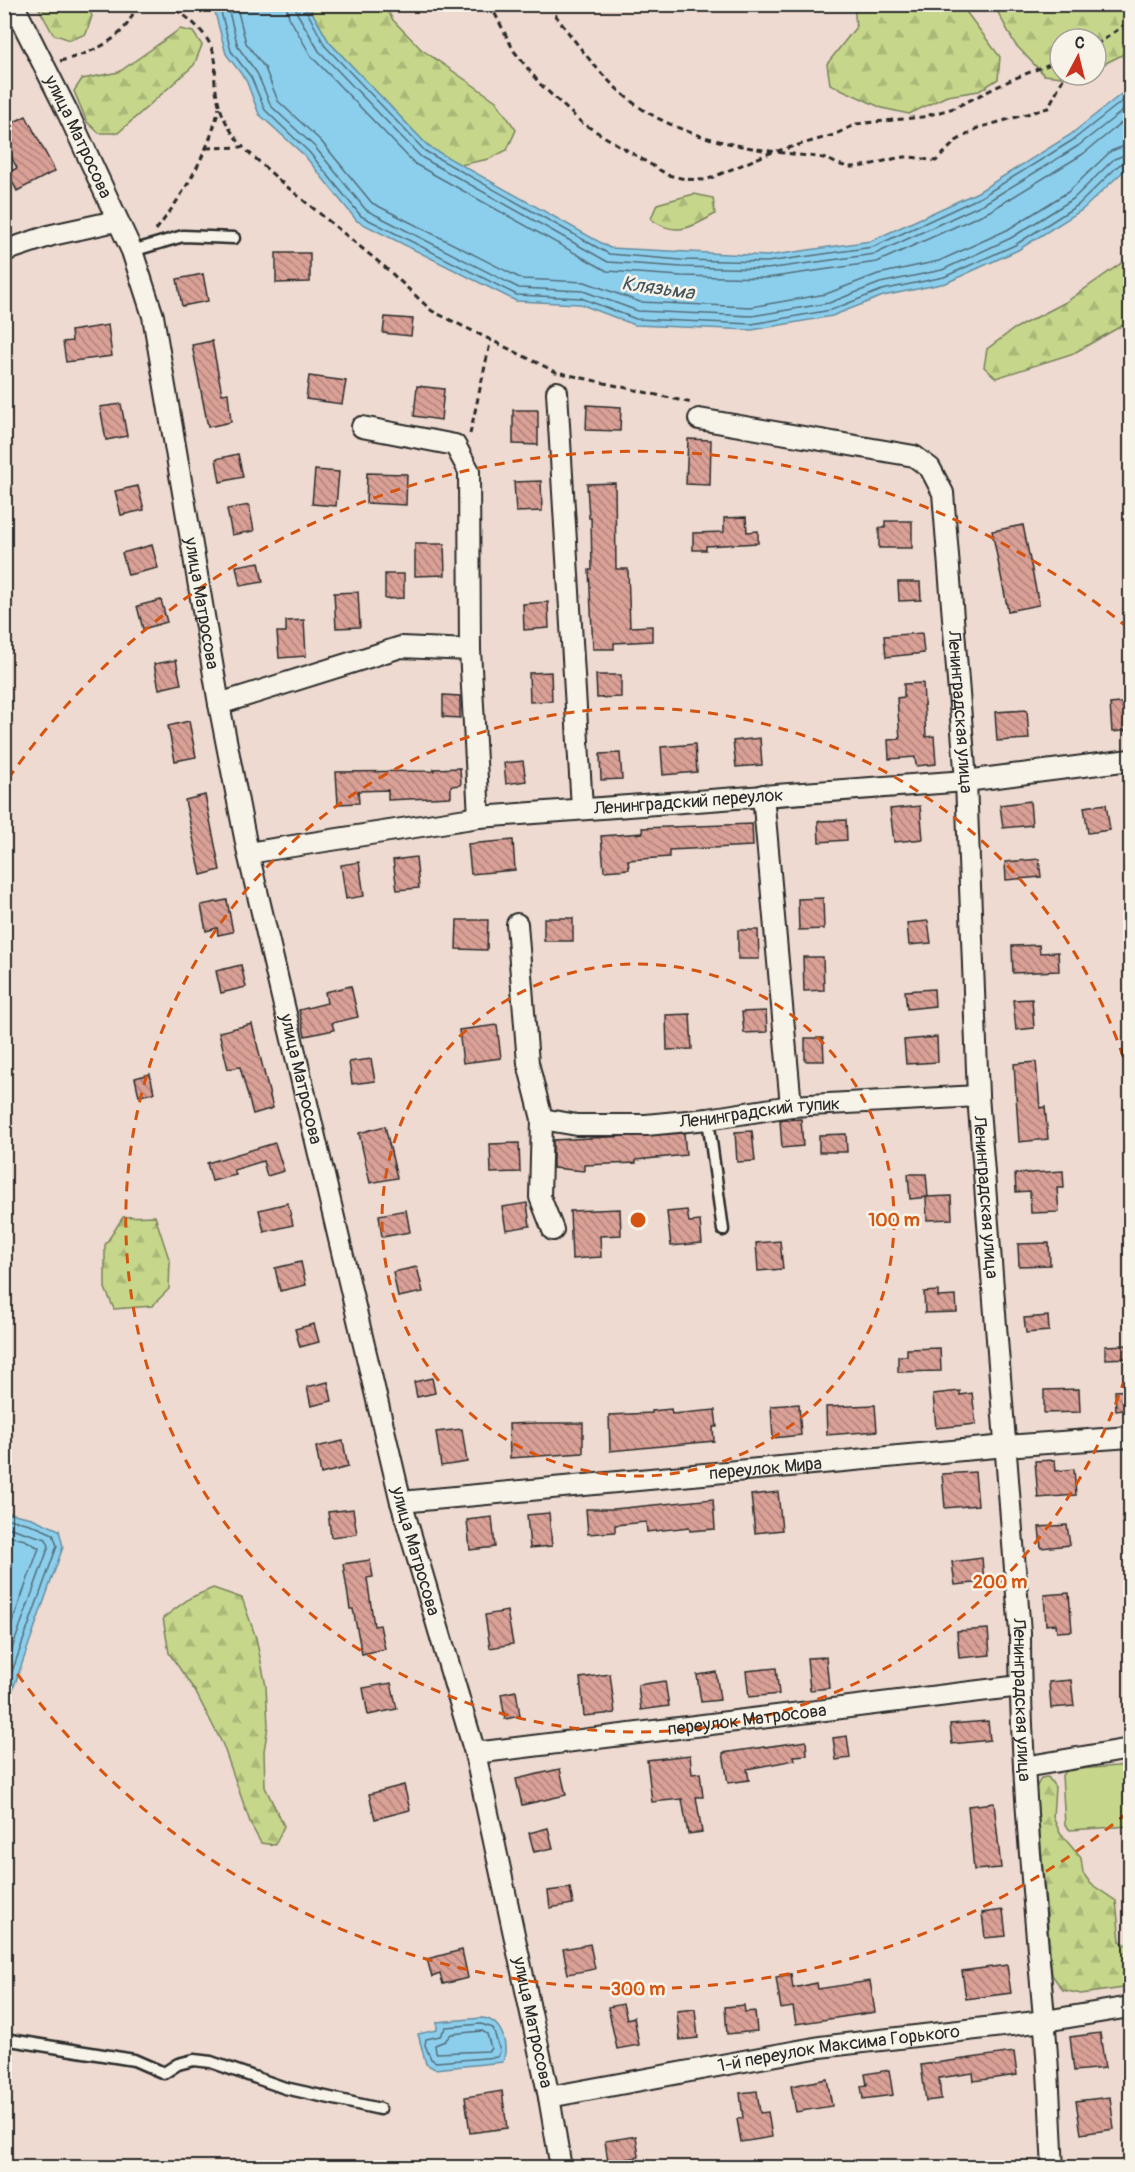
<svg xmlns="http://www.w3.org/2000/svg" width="1135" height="2172" viewBox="0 0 1135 2172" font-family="Pangolin,sans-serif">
	<defs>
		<pattern id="forest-firs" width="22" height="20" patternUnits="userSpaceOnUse" patternTransform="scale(1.5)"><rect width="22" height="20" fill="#c6d78b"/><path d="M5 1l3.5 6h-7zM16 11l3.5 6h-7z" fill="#aab978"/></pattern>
		<pattern id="building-back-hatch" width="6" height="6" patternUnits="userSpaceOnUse" patternTransform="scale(1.5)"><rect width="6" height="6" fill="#daa197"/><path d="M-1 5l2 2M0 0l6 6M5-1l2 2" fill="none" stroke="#b1837b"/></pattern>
	</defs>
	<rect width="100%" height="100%" fill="#eedad0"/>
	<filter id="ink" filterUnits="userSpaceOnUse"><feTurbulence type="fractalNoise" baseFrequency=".0167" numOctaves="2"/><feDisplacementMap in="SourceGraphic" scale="12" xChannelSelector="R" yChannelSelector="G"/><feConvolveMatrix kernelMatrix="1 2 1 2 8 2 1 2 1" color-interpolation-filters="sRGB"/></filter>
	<g filter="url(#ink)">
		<g fill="url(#forest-firs)" stroke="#78815b" stroke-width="1.5">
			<polygon points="854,4 961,5 1000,57 998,79 979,91 947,96 909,114 882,108 830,84 827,64 856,27"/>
			<polygon points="37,5 87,5 92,16 86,34 70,40 53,34"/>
			<polygon points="308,5 384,5 393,20 421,49 496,101 516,130 507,150 489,159 460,165 429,147 329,42"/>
			<polygon points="994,5 1130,5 1130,51 1096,68 1096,39 1060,39 1060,75 1079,75 1071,78 1044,75 1015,44"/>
			<polygon points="180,29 193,32 202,45 194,65 118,133 99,133 87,122 74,91 82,79 119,72"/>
			<path d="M694 194 713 198 715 214C692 228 674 237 651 219L657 204Z"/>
			<polygon points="1130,257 1130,321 1074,353 996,378 984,367 987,349 1014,329 1066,302"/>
			<polygon points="155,1216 170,1262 169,1289 152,1306 114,1309 105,1288 105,1245 123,1217"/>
			<polygon points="213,1588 242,1598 256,1638 266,1686 268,1726 264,1751 265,1787 284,1826 275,1845 261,1843 251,1825 223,1745 195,1691 169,1653 163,1618 190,1598"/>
			<polygon points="1048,1777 1055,1787 1053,1817 1060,1833 1081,1858 1083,1873 1091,1884 1116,1901 1120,1941 1130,1947 1130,1987 1081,1994 1063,1990 1052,1975 1036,1788 1041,1778"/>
		</g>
		<polygon fill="#c6d78b" stroke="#78815b" stroke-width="1.5" points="1130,1765 1130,1826 1070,1830 1065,1825 1062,1775 1068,1770"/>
		<g fill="#8ccfed" stroke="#658d9f" stroke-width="1.5">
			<polygon points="213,5 308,5 329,42 429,147 610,248 767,256 871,241 978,192 1070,135 1130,87 1130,165 1082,210 1018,250 946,283 883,296 832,316 752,330 635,325 580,304 516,301 357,221 305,156 259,114 246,80 226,54"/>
			<polygon points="5,1512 32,1518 59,1530 63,1547 5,1712"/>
			<path d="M482 2018C502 2020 509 2044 503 2062L435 2069 426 2064 418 2034 437 2030V2022Z"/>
		</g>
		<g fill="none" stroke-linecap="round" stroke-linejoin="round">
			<g stroke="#526d79" stroke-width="1.5">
				<polyline points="219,4 231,51 251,77 265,110 309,152 361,216 517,295 581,298 636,319 752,324 831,310 882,290 944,277 1015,245 1078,205 1119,165 1130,160"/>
				<polyline points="227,4 238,47 257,73 271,106 315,147 366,210 519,288 583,291 638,311 752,316 829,303 880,283 942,270 1011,238 1073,199 1114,159 1130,153"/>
				<polyline points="236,4 246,43 265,68 278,101 321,141 372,203 522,279 585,282 640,302 751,307 826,294 878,274 939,261 1007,230 1068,192 1111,151 1130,144"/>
				<polyline points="286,4 289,17 311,56 415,164 607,271 681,276 767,278 877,262 990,211 1083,154 1130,116"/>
				<polyline points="295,4 297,13 319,51 421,157 608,262 681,267 767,269 875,254 985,203 1078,146 1130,105"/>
				<polyline points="303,4 325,46 425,151 609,254 681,260 767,262 873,247 981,197 1073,140 1130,95"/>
				<polyline points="4,1518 30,1524 53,1534 57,1546 4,1694"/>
				<polyline points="4,1526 46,1539 49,1546 4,1671"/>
				<polyline points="4,1535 25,1540 39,1548 4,1645"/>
				<polygon points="481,2024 493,2028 500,2051 498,2057 436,2062 431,2059 425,2045 426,2039 440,2036 446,2027"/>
				<polygon points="482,2031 487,2034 491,2048 489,2051 436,2053 435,2045 445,2041 451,2034"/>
			</g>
		</g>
		<g fill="url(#building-back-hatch)" stroke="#2b2b2b" stroke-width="1.5">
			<polygon points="26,116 55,171 17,191 8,173 17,168 4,143 4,127"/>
			<polygon points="276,253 310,253 310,282 276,283"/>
			<polygon points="203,274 208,301 182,306 177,279"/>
			<polygon points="385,317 413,319 411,336 383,333"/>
			<polygon points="108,325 112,356 66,362 63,342 72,341 71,331"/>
			<polygon points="212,341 222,394 228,393 231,422 208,427 192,345"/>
			<polygon points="309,376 346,381 342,404 306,399"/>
			<polygon points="417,386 444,389 441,420 414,416"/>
			<polygon points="121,404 127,436 106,440 100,407"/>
			<polygon points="587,405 621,407 620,431 586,430"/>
			<polygon points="513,410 538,410 538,445 513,444"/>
			<polygon points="688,439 711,440 710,485 686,484"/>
			<polygon points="238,454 243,477 220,482 216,459"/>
			<polygon points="315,470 339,472 336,506 312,504"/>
			<polygon points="367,473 407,474 406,505 366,503"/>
			<polygon points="541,481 542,511 516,512 514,482"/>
			<polygon points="615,483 616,569 628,569 630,627 652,626 652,641 614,643 614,649 593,649 589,570 592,570 591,518 589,518 587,484"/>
			<polygon points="138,486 144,510 121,515 115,491"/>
			<polygon points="249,505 254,531 232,535 227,509"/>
			<polygon points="746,517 747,532 758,531 758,543 706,546 706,550 693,550 693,533 724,532 724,518"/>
			<polygon points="885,521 912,521 912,548 879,548 879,528 885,528"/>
			<polygon points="1023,525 1039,605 1008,611 992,531"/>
			<polygon points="415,544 444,544 445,575 415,576"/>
			<polygon points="152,545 158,568 128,575 122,553"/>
			<polygon points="259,562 263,582 240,586 236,566"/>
			<polygon points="385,574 404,574 404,598 385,599"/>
			<polygon points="898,582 920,582 921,600 899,601"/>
			<polygon points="358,592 360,627 336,628 334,593"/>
			<polygon points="161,600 167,622 143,629 137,606"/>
			<polygon points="548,602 549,628 524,630 523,604"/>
			<polygon points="304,620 306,656 279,658 277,632 286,632 286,621"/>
			<polygon points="922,633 924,653 886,657 884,636"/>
			<polygon points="176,660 181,684 159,689 154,664"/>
			<polygon points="551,672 552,701 530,702 529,673"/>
			<polygon points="596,675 621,675 621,697 597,698"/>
			<polygon points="923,683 926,737 934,736 936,764 916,766 915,757 889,759 888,740 900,739 897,698 904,697 904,684"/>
			<polygon points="443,695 460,696 460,718 443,717"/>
			<polygon points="1131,702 1131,730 1112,732 1110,704"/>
			<polygon points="1027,710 1029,739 997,741 995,712"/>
			<polygon points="189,721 196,757 175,761 168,726"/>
			<polygon points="760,738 762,765 736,767 733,741"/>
			<polygon points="695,744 697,772 663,775 661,747"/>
			<polygon points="620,753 622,779 601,780 600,754"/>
			<polygon points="523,761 526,781 506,784 504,763"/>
			<polygon points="460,768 461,785 451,786 451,797 388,800 388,790 358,791 359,803 338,804 336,772 434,771 434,769"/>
			<polygon points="205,795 220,870 201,875 185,800"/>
			<polygon points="1030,801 1032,825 1003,828 1000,805"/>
			<polygon points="1106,804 1110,830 1088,833 1084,807"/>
			<polygon points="920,806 923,839 894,842 890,809"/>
			<polygon points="846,820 847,840 819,842 818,821"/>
			<polygon points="752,824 753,846 669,850 669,857 628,860 629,869 604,871 601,836 643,833 642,828"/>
			<polygon points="513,840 515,870 471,874 468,844"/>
			<polygon points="416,857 419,888 397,890 393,860"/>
			<polygon points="1039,859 1041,877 1006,880 1005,862"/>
			<polygon points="359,862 364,896 346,899 341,865"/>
			<polygon points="823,898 824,929 799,930 798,899"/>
			<polygon points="227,900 233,932 218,935 217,928 206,931 201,905"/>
			<rect x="544" y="918" width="29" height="23"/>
			<polygon points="457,920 488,920 487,950 456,949"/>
			<polygon points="928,921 931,943 909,945 907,923"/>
			<polygon points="738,930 758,930 759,959 738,959"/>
			<polygon points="1039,945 1040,953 1058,952 1059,971 1013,973 1012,946"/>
			<polygon points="803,957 823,957 824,990 804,991"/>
			<polygon points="241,965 246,987 221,993 216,971"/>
			<polygon points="351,986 358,1017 332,1023 334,1030 305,1036 299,1010 327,1003 325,992"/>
			<polygon points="934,989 935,1006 907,1009 905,991"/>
			<polygon points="1032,999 1034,1028 1016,1030 1013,1000"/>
			<polygon points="766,1011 767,1032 744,1033 742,1012"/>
			<polygon points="690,1014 692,1049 667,1050 666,1015"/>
			<polygon points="252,1024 273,1108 253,1114 240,1067 228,1069 219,1032"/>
			<polygon points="497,1025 501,1058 463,1063 459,1030"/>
			<polygon points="937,1037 938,1062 906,1064 904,1040"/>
			<polygon points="805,1038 823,1038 824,1061 805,1061"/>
			<polygon points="371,1059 375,1081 352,1084 349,1062"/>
			<polygon points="1036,1062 1040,1108 1045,1107 1048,1139 1019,1142 1014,1064"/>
			<polygon points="150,1074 154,1093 139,1096 135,1078"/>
			<polygon points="801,1119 803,1146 782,1148 780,1120"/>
			<polygon points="385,1126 397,1178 370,1183 359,1133"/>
			<polygon points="752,1131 755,1161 737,1162 735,1132"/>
			<polygon points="684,1133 686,1155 636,1160 636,1163 584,1165 584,1171 553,1168 553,1140"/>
			<polygon points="846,1134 847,1152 819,1152 819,1135"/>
			<polygon points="275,1143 284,1171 267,1176 263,1161 234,1170 236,1175 212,1181 207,1163"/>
			<polygon points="519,1143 520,1172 491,1173 490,1144"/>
			<polygon points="1063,1171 1064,1188 1057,1188 1059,1212 1031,1213 1030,1191 1016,1192 1015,1174"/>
			<polygon points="908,1174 926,1174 928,1197 910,1199"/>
			<polygon points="951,1196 952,1219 927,1220 926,1197"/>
			<polygon points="288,1203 293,1225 264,1232 259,1210"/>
			<polygon points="527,1203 530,1226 506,1230 502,1207"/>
			<polygon points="620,1209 621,1235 600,1236 601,1257 572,1259 570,1211"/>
			<polygon points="406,1210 410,1232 382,1237 379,1215"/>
			<polygon points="687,1210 689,1222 700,1221 702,1243 671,1246 667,1212"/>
			<polygon points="780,1241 783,1269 758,1271 756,1243"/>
			<polygon points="1049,1243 1050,1265 1019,1266 1018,1244"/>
			<polygon points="301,1262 306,1285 280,1291 275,1268"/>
			<polygon points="417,1267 423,1292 398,1297 393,1272"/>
			<polygon points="938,1291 938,1297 956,1296 957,1312 925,1313 924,1292"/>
			<polygon points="1048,1316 1049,1331 1026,1333 1024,1318"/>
			<polygon points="314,1324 319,1342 300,1347 295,1329"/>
			<polygon points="1130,1345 1130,1358 1105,1359 1105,1346"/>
			<polygon points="940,1348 941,1371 898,1372 898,1356 907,1356 907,1349"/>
			<polygon points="432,1378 435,1393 417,1397 414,1382"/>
			<polygon points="328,1382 332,1401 311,1406 307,1387"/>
			<polygon points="1079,1389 1080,1412 1044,1413 1044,1390"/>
			<polygon points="1131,1390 1131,1409 1116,1411 1115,1391"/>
			<polygon points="960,1391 960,1395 972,1393 976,1424 936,1428 933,1394"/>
			<polygon points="799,1404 801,1435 773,1438 771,1406"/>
			<polygon points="875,1405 877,1431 827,1435 826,1407"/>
			<polygon points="671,1409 672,1414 715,1410 717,1427 713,1427 714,1441 610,1451 609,1415 652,1413 652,1411"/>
			<polygon points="536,1423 583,1423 583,1453 510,1458 509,1424"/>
			<polygon points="462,1429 467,1462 441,1466 436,1432"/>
			<polygon points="343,1441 348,1467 321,1474 316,1447"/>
			<polygon points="1055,1460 1056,1471 1074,1469 1076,1495 1038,1498 1035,1461"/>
			<polygon points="975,1472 978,1505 945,1508 942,1474"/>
			<polygon points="778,1492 782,1530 755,1533 751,1495"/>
			<polygon points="713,1499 715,1529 690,1531 689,1527 647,1532 646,1522 615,1525 615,1532 588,1534 586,1509 614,1509"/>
			<polygon points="353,1509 357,1534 331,1537 328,1512"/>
			<polygon points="549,1513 552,1546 530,1548 527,1515"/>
			<polygon points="492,1517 495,1547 470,1550 467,1520"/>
			<polygon points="1067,1525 1070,1545 1041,1548 1039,1527"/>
			<polygon points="982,1558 984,1582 955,1585 952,1562"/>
			<polygon points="370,1560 373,1577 367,1578 374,1626 380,1625 385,1649 362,1654 353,1609 350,1609 343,1564"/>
			<polygon points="1069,1593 1072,1631 1057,1632 1056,1624 1046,1625 1044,1595"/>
			<polygon points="507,1611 513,1644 490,1648 485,1615"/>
			<polygon points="988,1629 990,1655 959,1658 957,1631"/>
			<polygon points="826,1657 829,1688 810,1690 807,1658"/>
			<polygon points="776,1668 779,1694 749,1697 746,1671"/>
			<polygon points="716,1672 720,1700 701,1702 697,1675"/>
			<polygon points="610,1674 615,1713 584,1716 580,1678"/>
			<polygon points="1071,1680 1074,1706 1051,1708 1049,1682"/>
			<polygon points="665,1681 669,1706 641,1710 638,1685"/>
			<polygon points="391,1683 397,1709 368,1715 363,1688"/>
			<polygon points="516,1691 520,1716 505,1719 501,1694"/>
			<polygon points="988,1721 990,1740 952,1744 950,1724"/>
			<polygon points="847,1736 850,1758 836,1760 833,1738"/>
			<polygon points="806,1741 807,1755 794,1756 795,1760 747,1769 749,1780 728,1783 723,1753"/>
			<polygon points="690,1755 692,1774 700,1773 703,1797 696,1797 702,1832 688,1834 682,1799 652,1802 647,1760"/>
			<polygon points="560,1769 566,1795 522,1805 516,1779"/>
			<polygon points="404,1785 410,1810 375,1819 369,1794"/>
			<polygon points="994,1803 1001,1868 974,1870 968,1806"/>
			<polygon points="548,1828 553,1848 534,1852 529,1833"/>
			<polygon points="570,1888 573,1904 550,1908 548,1891"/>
			<polygon points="1003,1910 1006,1936 985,1938 982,1913"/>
			<polygon points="590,1944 595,1969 568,1974 563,1949"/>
			<polygon points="462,1950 468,1978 443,1984 440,1974 432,1977 427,1959"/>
			<polygon points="1007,1965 1011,1993 966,1999 962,1971"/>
			<polygon points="791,1974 793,1988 817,1983 818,1989 870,1981 875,2012 796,2024 793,2007 781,2009 776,1977"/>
			<polygon points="623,2004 627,2019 634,2017 639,2045 617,2049 608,2007"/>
			<polygon points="744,2005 745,2012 755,2011 757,2031 727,2034 725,2007"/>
			<polygon points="695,2009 698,2038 680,2040 677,2011"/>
			<polygon points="1100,2033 1105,2068 1074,2071 1070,2037"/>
			<polygon points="1014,2052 1017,2075 974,2081 973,2073 939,2078 941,2099 926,2101 921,2065"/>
			<polygon points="889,2070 893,2095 863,2099 861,2086 867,2085 865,2074"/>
			<polygon points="827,2079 832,2106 796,2112 791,2086"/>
			<polygon points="502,2091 507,2128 470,2133 465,2097"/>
			<polygon points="757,2091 760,2113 768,2112 772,2137 741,2142 737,2119 743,2118 740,2093"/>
			<polygon points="1110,2097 1114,2129 1081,2134 1076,2101"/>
			<polygon points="636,2136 639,2157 608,2162 605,2141"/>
		</g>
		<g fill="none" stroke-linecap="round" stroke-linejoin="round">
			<defs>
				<g id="lane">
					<polyline points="132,251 183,236 234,238"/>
					<polyline points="708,1119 723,1230"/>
					<polyline points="4,2039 134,2060 164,2073 178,2064 194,2060 211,2062 285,2088 380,2109"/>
				</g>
				<g id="street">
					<path id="s1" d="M13 4 68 113 132 251 153 316 219 704 248 853 401 1502 475 1753 549 2097 561 2168"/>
					<polyline points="4,251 52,235 116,221"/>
					<polyline points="557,392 582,808"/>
					<path id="s2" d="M699 419 914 456 930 468 943 493 966 781 978 1096 1020 1633C1020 1762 1033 1890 1044 2018 1049 2068 1050 2118 1053 2168"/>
					<polyline points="362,427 455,445 469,471 470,650 479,817"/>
					<polyline points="219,704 401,647 470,650"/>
					<polyline points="763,795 791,1106"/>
					<path id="s3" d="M248 853 479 817 966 781 1130 760"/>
					<polyline points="517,924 528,1063 542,1119 540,1197 553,1230"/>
					<path id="s4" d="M542 1119 577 1125H646L708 1119 791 1106 978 1096"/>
					<path id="s5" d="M401 1502 1006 1446 1130 1437"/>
					<path id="s6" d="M475 1753 1020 1686"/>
					<polyline points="1024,1767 1130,1749"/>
					<path id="s7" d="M549 2097 820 2047 1045 2021 1130 2007"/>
				</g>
			</defs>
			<use href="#lane" stroke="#2b2b2b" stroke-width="15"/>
			<use href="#street" stroke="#2b2b2b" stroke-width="24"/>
			<g stroke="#2b2b2b" stroke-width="3" stroke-dasharray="6 4.5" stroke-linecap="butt">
				<path d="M167 4C187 16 211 34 215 59 217 67 214 75 215 83 218 109 226 127 243 147"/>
				<polyline points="490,4 514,51 540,84 582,123 668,175 685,179 706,180 770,153 834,135 856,124 922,117 954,108 1013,79 1060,60"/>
				<path d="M553 4 556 16C579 47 604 81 635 104 686 141 756 150 817 157 829 158 840 167 851 167 870 167 886 159 905 157 916 157 926 160 936 161L956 141 978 128 1048 108 1065 75"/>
				<polyline points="1096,45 1130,21"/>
				<path d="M60 61C91 53 128 40 136 4"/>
				<polyline points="207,148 243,147 280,181 386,268 432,311 556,372 556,375"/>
				<path d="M156 230C184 194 210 151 219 107"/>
				<polyline points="561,373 692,403"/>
				<polyline points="470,434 491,339"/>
			</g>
			<use href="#lane" stroke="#f7f3e8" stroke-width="10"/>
			<use href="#street" stroke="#f7f3e8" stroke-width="20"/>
		</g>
	</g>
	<g fill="none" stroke="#d5540f" stroke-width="3" stroke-dasharray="10 8">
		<circle cx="638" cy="1220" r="256"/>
		<path d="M1130 1361A512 512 0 1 1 1130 1079"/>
		<path d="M1127 1813A769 769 0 0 1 8 1661M8 779A769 769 0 0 1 1127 627"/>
	</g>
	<g text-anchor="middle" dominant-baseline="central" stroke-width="5" stroke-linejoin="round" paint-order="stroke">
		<g font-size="18" fill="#2b2b2b" stroke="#f7f3e8">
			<text stroke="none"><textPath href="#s1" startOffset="148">улица Матросова</textPath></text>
			<text stroke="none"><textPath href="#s1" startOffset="634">улица Матросова</textPath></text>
			<text stroke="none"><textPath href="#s2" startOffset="486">Ленинградская улица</textPath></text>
			<text stroke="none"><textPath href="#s3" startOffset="444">Ленинградский переулок</textPath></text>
			<text stroke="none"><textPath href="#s1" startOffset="1120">улица Матросова</textPath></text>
			<text stroke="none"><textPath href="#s4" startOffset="219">Ленинградский тупик</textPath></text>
			<text stroke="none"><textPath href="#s2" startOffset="972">Ленинградская улица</textPath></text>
			<text stroke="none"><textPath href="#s5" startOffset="366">переулок Мира</textPath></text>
			<text stroke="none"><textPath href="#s1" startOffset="1606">улица Матросова</textPath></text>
			<text stroke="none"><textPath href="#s2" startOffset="1476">Ленинградская улица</textPath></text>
			<text stroke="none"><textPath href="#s6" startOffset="274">переулок Матросова</textPath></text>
			<text stroke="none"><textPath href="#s1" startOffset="2092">улица Матросова</textPath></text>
			<text stroke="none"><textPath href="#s7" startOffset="294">1-й переулок Максима Горького</textPath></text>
		</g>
		<g font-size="20" font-style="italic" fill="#43545c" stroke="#f7f3e8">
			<text transform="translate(658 288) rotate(8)">Клязьма</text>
		</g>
	</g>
	<circle cx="638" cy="1220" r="9" fill="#d5540f" stroke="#f7f3e8" stroke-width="3"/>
	<g font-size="18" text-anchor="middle" font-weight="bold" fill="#d5540f" stroke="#f7f3e8" stroke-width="5" stroke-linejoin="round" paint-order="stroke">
		<text x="894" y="1226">100 m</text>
		<text x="1000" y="1588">200 m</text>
		<text x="638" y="1995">300 m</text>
	</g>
	<rect width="1135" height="2172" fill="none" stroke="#f7f3e8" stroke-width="24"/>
	<rect x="12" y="12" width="1111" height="2148" fill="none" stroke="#2b2b2b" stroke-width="2" filter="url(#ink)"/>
	<g transform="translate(1078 57) rotate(7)"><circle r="28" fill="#f7f3e8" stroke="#a5a39c" stroke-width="1.5"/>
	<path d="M0-4.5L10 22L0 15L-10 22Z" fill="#c8321e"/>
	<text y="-9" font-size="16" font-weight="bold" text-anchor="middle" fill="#2b2b2b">С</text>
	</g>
</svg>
